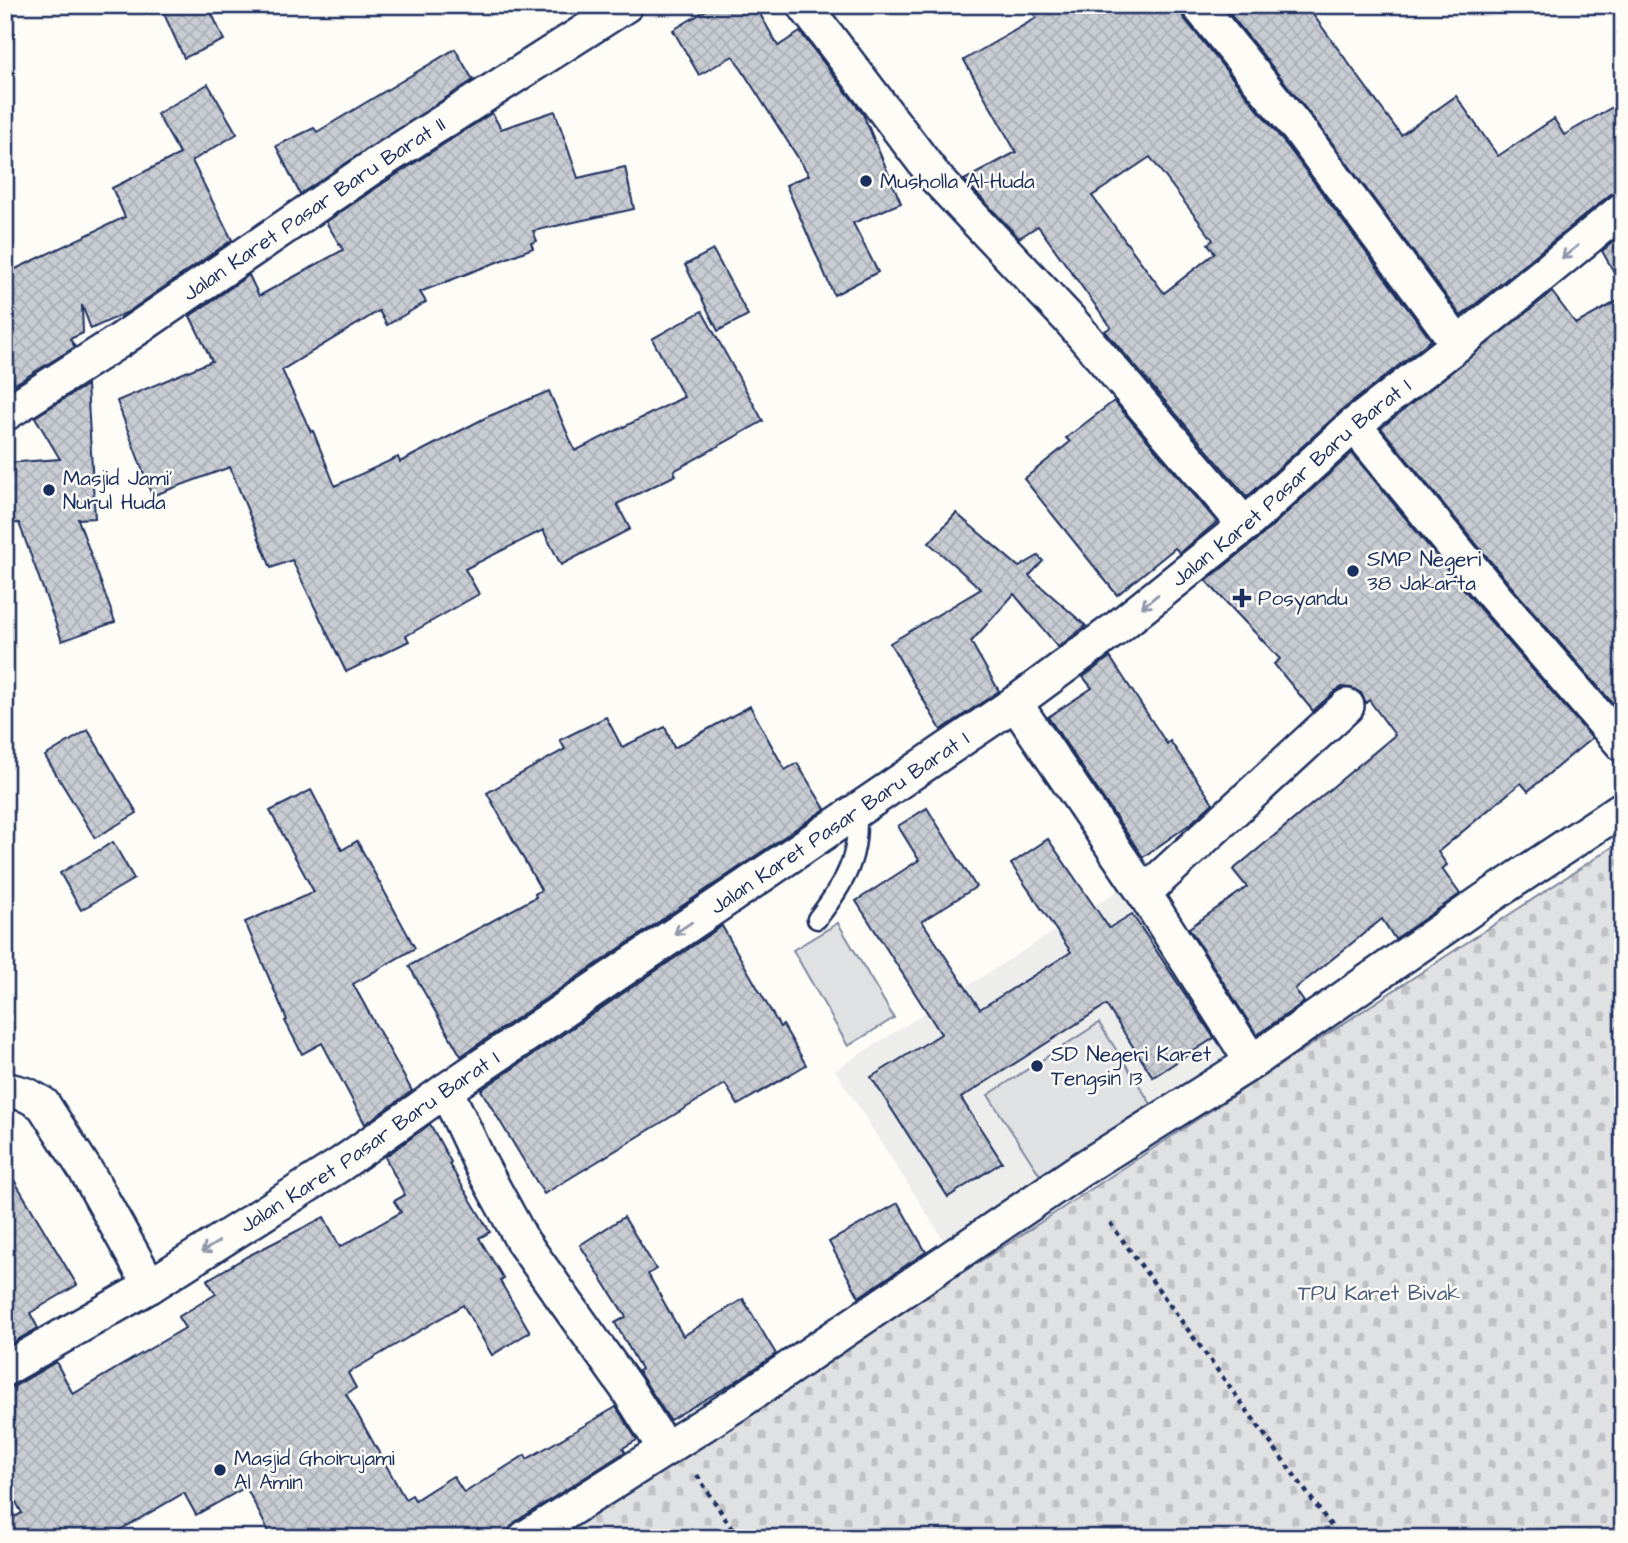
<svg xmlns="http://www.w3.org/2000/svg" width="1628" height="1543" viewBox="0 0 1628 1543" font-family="'Architects Daughter',sans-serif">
	<defs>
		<pattern id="cemetery-stones" width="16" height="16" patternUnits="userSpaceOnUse" patternTransform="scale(1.75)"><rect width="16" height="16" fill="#e0e1e3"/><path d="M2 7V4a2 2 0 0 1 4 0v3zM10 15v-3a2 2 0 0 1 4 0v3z" fill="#c0c1c5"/></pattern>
		<pattern id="building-cross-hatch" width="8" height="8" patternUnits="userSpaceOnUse" patternTransform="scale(1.75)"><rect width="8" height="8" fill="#c9ccd3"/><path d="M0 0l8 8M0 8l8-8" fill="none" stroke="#acb0b8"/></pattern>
	</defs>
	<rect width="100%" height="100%" fill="#fdfcf7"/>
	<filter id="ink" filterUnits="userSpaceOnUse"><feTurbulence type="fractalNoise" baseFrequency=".0143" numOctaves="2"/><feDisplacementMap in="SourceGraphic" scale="14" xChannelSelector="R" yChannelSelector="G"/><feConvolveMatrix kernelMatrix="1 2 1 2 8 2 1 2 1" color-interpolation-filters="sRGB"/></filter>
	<g filter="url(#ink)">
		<polygon fill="#edeeec" points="1127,885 1240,1062 948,1247 835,1070"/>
		<polygon fill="url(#cemetery-stones)" stroke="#7e88a0" stroke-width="2" points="1623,840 1623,1538 543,1538 1009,1243"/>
		<g fill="#e0e1e3" stroke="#7e88a0" stroke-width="2">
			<polygon points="838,923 894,1018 848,1046 793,950"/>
			<polygon points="1099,1023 1151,1104 1040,1175 988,1095"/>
		</g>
		<g fill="url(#building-cross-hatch)" stroke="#1b2f5e" stroke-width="2" fill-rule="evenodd">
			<polygon points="160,5 208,5 224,40 184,58"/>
			<polygon points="715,5 755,5 778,46 800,32 863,114 901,203 853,223 878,272 834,295 786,185 809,175 733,56 699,75 673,30"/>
			<path d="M1029 5H1179L1183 17 1288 147 1431 340 1341 411 1247 497 1105 331 1111 327 1038 226 1019 238 964 180 1016 152 964 60 1036 18ZM1150 157 1213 240 1208 244 1215 253 1164 293 1092 196Z"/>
			<polygon points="1223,5 1306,5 1401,135 1456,96 1498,156 1554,119 1564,135 1623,101 1623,190 1611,194 1461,316 1318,124"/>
			<polygon points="455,49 473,80 300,194 276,146 314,128 317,132"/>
			<polygon points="208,84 237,134 192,161 232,240 128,312 91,329 82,305 83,333 70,339 75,347 15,384 5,367 5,274 125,217 112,188 180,154 157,114"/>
			<polygon points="555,111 578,178 625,167 634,209 533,231 537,241 531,243 533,248 420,292 426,302 387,325 379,311 282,370 311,432 313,431 335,486 398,457 400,462 487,417 549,391 575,451 684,397 652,339 702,311 763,421 674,471 676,475 617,504 630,529 561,565 543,530 465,569 479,594 406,636 409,641 346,672 292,560 271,568 230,467 152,496 117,401 212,361 190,316 249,275 259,296 343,250 326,222 385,182 492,113 501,129"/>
			<polygon points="1623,234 1623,288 1602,251"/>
			<polygon points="713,250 748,315 718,331 685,265"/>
			<polygon points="1552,292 1576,324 1623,298 1621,713 1510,585 1381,428"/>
			<polygon points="87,385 95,518 78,519 115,622 62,641 19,523 5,524 5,463 60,459 35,417"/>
			<polygon points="1114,401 1217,522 1180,553 1175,548 1117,595 1024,479 1070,442 1066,438"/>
			<polygon points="1352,453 1480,609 1592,738 1528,791 1521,783 1438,852 1447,865 1442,869 1460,894 1395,939 1382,919 1295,989 1304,1002 1257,1035 1189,928 1247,887 1233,870 1395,735 1369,700 1366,703 1361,693 1352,688 1342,687 1335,691 1313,711 1274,664 1280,659 1206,581 1258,539"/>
			<polygon points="956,513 1019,567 1038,556 1043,561 1029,576 1086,626 1058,647 1014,594 971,642 999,691 941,730 890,643 981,589 929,543"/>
			<polygon points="1110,657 1167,744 1170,741 1213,803 1190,824 1143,857 1048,717 1092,688 1083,677"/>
			<polygon points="750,706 785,770 797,763 825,809 461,1056 409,966 536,897 535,894 541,890 487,793 565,749 560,740 606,717 622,747 665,727 674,748"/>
			<polygon points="88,730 137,813 95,838 45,756"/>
			<polygon points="311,790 342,850 357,841 415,948 353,984 412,1091 365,1124 322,1043 302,1054 285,1021 287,1020 245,922 314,892 270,811"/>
			<polygon points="927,808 976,887 922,921 980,1009 1071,952 1011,864 1048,839 1109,928 1132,914 1214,1038 1153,1077 1106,1005 961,1098 1002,1162 948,1197 871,1077 941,1034 856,901 919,860 898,826"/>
			<polygon points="113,842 134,879 81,910 60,873"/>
			<polygon points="722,926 780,1027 783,1025 806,1065 738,1105 725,1084 544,1194 481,1090"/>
			<polygon points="430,1124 451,1162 449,1164 490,1232 479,1238 504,1279 500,1281 530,1332 492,1355 463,1305 348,1373 356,1388 346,1394 405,1499 412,1495 415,1500 453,1476 464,1493 525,1455 527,1459 616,1407 637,1440 623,1448 625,1452 515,1522 508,1531 496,1538 272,1538 246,1487 196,1515 184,1493 106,1538 5,1538 5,1522 22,1513 5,1482 5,1388 15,1386 56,1362 73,1394 185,1328 178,1317 216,1294 207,1280 248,1256 324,1217 340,1247 401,1212 394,1201 405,1195 385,1157"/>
			<polygon points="5,1165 77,1285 30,1313 38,1328 5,1347"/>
			<polygon points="898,1203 926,1252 859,1297 829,1242"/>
			<polygon points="624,1217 656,1269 648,1274 683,1336 743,1299 776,1354 735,1382 670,1420 638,1371 641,1369 615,1323 626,1317 580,1245"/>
		</g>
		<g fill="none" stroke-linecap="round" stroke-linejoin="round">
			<defs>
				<path id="service" d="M817 919C845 883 861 856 856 809"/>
				<g id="minor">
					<polyline points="804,5 935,177 1069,319 1245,525"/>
					<polyline points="1198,5 1303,135 1458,344"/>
					<path id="s1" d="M5 414 119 341 374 166 626 5"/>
					<polyline points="1354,425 1495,597 1623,745"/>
					<polyline points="1015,703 1144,893 1252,1062"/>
					<polyline points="1144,893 1347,706"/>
					<polyline points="5,1089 27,1095 43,1104 91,1179 150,1286"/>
					<polyline points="446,1090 481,1165 523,1242 626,1387 665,1449"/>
					<path id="s2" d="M5 1369 150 1286 341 1164 446 1090 1015 703 1118 627 1245 525 1354 425 1458 344 1623 209"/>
					<polyline points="525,1538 735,1405 1077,1172 1252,1062 1483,901 1623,808"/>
				</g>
			</defs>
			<use href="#service" stroke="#1b2f5e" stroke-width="23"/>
			<use href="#minor" stroke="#1b2f5e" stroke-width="38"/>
			<g stroke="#1b2f5e" stroke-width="4.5" stroke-dasharray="5 5" stroke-linecap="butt">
				<polyline points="1110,1223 1340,1538"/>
				<polyline points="697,1475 738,1538"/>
			</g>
			<use href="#service" stroke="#fdfcf7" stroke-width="18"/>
			<use href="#minor" stroke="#fdfcf7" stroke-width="33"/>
		</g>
		<defs><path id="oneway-shaft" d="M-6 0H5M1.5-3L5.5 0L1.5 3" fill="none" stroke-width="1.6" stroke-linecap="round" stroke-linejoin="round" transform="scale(1.75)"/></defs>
		<g stroke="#8c96aa">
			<use href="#oneway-shaft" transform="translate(1570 252) rotate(141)"/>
			<use href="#oneway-shaft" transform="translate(1150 601) rotate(141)"/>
			<use href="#oneway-shaft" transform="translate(683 928) rotate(146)"/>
			<use href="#oneway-shaft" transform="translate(210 1247) rotate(148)"/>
		</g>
	</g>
	<g fill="#1b2f5e" stroke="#fdfcf7" stroke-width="2.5">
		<circle cx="866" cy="181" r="7"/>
		<circle cx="49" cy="490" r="7"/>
		<circle cx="1353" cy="571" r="7"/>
		<path d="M1238.5 587.5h7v7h7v7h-7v7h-7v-7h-7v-7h7z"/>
		<circle cx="1037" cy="1066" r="7"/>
		<circle cx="220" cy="1470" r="7"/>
	</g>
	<g text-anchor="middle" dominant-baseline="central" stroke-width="5" stroke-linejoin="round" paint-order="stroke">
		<g font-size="21" fill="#1b2f5e" stroke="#fdfcf7" text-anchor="start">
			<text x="880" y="181">Musholla Al-Huda</text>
			<text x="63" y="478">Masjid Jami'<tspan x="63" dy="24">Nurul Huda</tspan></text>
			<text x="1367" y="559">SMP Negeri<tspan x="1367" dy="24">38 Jakarta</tspan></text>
			<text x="1258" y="598">Posyandu</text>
			<text x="1051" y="1054">SD Negeri Karet<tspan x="1051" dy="24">Tengsin 13</tspan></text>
			<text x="234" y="1458">Masjid Ghoirujami<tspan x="234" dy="24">Al Amin</tspan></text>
		</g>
		<g font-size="21" fill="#1b2f5e" stroke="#fdfcf7">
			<text stroke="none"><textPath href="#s1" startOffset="371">Jalan Karet Pasar Baru Barat II</textPath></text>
			<text stroke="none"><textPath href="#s2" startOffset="1564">Jalan Karet Pasar Baru Barat I</textPath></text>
			<text stroke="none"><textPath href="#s2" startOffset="998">Jalan Karet Pasar Baru Barat I</textPath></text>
			<text stroke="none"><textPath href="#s2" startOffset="430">Jalan Karet Pasar Baru Barat I</textPath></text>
		</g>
		<g font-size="21" fill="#4c5c7f" stroke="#fdfcf7">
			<text x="1379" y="1293">TPU Karet Bivak</text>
		</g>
	</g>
	<rect width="1628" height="1543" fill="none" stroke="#fdfcf7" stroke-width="28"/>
	<rect x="14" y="14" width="1600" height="1515" fill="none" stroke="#1b2f5e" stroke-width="2.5" filter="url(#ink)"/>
</svg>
